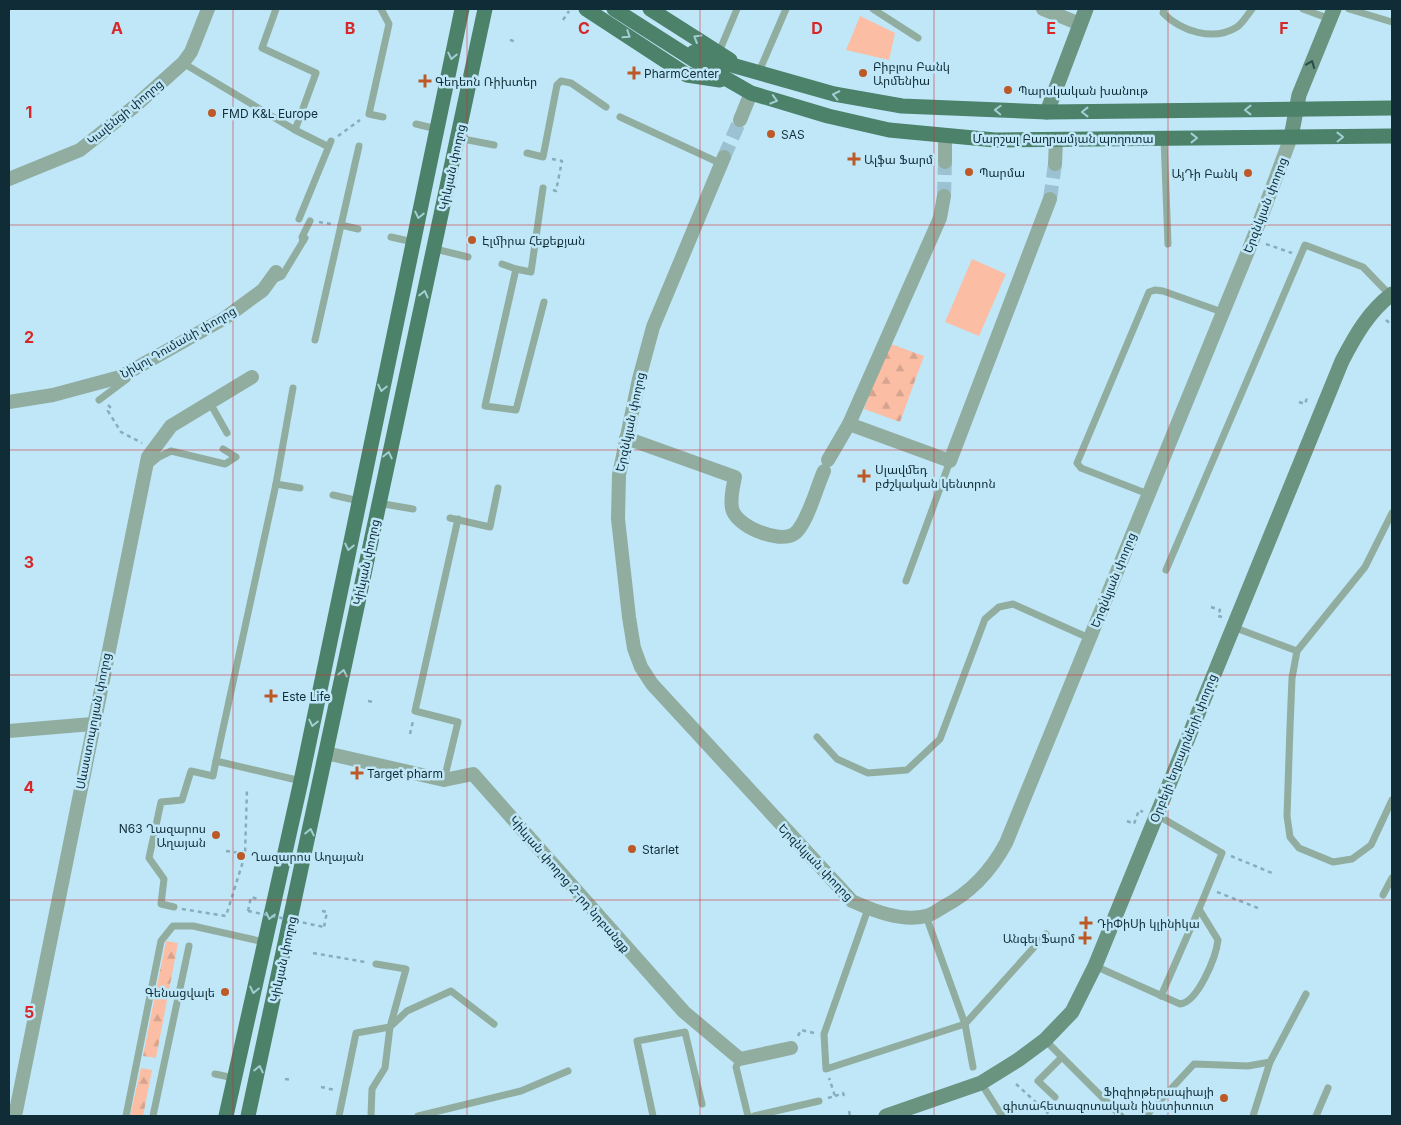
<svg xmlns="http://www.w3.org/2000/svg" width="1401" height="1125" viewBox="0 0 1401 1125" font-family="Inter,'Noto Sans Armenian',sans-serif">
	<defs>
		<pattern id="forest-firs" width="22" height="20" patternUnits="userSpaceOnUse" patternTransform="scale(1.25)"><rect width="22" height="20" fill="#fbbea4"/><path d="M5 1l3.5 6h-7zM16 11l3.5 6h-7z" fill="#d6a48e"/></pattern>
	</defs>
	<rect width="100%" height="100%" fill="#bfe7f8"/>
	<g fill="url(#forest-firs)">
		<polygon points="888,343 924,356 900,422 864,409"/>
		<polygon points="166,941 178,943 156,1058 143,1056"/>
		<polygon points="141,1068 152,1070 143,1116 130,1116"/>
	</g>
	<g fill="#fbbea4">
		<polygon points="860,16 895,33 889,60 846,50"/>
		<polygon points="972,259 1006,274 979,336 945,322"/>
	</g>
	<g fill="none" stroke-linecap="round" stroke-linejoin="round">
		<g stroke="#9cc2d1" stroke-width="14" stroke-dasharray="14 7" stroke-linecap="butt">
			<polyline points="724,157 740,120"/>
			<polyline points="944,196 945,162"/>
			<polyline points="1050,199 1055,164"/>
		</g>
		<g stroke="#87acbb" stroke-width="2.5" stroke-dasharray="4 4" stroke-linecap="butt">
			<polyline points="563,20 569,11"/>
			<polyline points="510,40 517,42"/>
			<polyline points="338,136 360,120"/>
			<polyline points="552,159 562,161 556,191 553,190"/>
			<polyline points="319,222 331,224"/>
			<polyline points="1266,244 1292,253"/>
			<polyline points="1386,320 1392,325"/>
			<polyline points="1299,402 1305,404 1307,398 1310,399"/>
			<polyline points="108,405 111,408 108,411 121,432 142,443"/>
			<polyline points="1211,607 1220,610 1218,616 1222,617"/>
			<polyline points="368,701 374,702"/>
			<polyline points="410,734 413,721"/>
			<polyline points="1127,821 1134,824 1139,810 1143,812"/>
			<polyline points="226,851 261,856"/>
			<polyline points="1231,856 1272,873"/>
			<polyline points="1217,892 1258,908"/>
			<polyline points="182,909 226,916 245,855 247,788"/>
			<polyline points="248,911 251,897 258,899"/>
			<polyline points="322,911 327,912 324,927"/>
			<polyline points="313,953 365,962"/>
			<polyline points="798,1036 801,1030 814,1033"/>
			<polyline points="285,1079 292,1080"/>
			<polyline points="1016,1084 1051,1116"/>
			<polyline points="321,1087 335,1090"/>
			<polyline points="835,1096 843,1093 844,1096"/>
			<polyline points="828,1098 835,1096 829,1078"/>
			<polyline points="849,1111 850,1116"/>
		</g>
		<g stroke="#91ada0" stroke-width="7">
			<polyline points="276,9 262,48 316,73 295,130"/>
			<polyline points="381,9 389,24 369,114 383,117"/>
			<polyline points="873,9 918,38"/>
			<path d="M1164 9 1163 13C1181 31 1213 42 1237 27 1243 23 1248 14 1252 9"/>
			<polyline points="1303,9 1330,19"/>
			<polyline points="1349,9 1392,22"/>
			<polyline points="719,52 737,9"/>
			<polyline points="183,63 295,130 327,146"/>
			<polyline points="758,74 786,9"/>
			<polyline points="620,117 722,164"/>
			<polyline points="416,124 437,129"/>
			<polyline points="458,138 494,145"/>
			<polyline points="1164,138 1168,244"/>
			<polyline points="527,153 543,157 557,85 561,81 571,83 606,107"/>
			<polyline points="543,188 531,272 516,269 485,406 516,410 544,302"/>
			<polyline points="299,219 331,141"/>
			<polyline points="341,225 358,229"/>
			<polyline points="391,237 413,242"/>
			<polyline points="303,241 302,237 310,221"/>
			<polyline points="435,249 468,257"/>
			<polyline points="502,264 516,269"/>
			<polyline points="273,280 282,276 305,238"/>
			<polyline points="315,340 359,146"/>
			<polyline points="293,388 276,484 216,761 301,781"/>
			<polyline points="99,400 127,379"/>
			<polyline points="210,403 227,433"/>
			<polyline points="148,466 159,457 171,451 225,464 236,457 223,449"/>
			<polyline points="276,484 300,488"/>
			<polyline points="1148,494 1081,468 1077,463 1149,292 1155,290 1163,291 1222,312"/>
			<polyline points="333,495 359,501"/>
			<polyline points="378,503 413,509"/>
			<polyline points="1392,513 1365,567 1297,651 1292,678 1290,727 1287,816 1290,837 1299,848 1333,862 1352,859 1371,845 1392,800"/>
			<polyline points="450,518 490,527 498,488"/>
			<polyline points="1166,570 1305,245 1363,267 1390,295"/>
			<polyline points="906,581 950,461"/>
			<polyline points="1233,627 1297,651"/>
			<polyline points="817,737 837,759 868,773 907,770 940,739 985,619 999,607 1013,604 1089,638"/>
			<polyline points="444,780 458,722 415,711 458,519"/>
			<polyline points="1383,895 1392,878"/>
			<polyline points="174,907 161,904 164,879 149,858 161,802 182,800 191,771 213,776 216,761"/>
			<polyline points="868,909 824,1034 826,1069 965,1024 926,916"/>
			<path d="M1095 966 1180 1004C1198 1002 1216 957 1218 940L1199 909 1222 853 1157 815"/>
			<polyline points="1161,996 1199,909"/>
			<polyline points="1045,1040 1121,1116"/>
			<polyline points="740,1059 736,1067 748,1116"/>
			<polyline points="973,1067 965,1024 1046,934"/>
			<polyline points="215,1074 234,1078"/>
			<polyline points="981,1083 1002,1116"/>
			<polyline points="1055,1097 1038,1081 1061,1058"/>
			<polyline points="126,1116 161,941 173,926 193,926 264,942"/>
			<polyline points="153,1116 189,946"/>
			<polyline points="339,1116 356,1033 390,1027 406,969 376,964"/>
			<polyline points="371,1116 372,1089 385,1068 390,1027 407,1011 451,991 494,1024"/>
			<polyline points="418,1116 521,1091 568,1071"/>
			<polyline points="653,1116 637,1041 685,1032 702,1104"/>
			<polyline points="754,1116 819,1101"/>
			<polyline points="1146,1116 1194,1064 1248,1066 1270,1062 1306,994"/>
			<polyline points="1253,1116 1270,1062"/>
			<polyline points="1316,1116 1328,1088"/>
		</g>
		<g stroke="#91ada0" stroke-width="14">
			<polyline points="1043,9 1080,24"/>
			<polyline points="740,120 751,93"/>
			<path d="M724 157 653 327 639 379 619 475 618 519 629 617 634 648 641 667 652 684 852 901C874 911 902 922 926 916 932 915 938 910 943 907 972 892 991 871 1006 843L1253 239 1291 137"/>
			<polyline points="945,162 945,136"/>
			<polyline points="1055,164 1056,139"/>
			<polyline points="9,179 80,150 135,106 183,63 191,52 208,9"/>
			<polyline points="944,196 940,218 849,424 950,461 1050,199"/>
			<polyline points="9,402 53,395 120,377 225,318 263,290 276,272"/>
			<path d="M626 438 735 477C733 487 730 498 732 508 735 526 779 544 794 534 807 525 817 486 824 471"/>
			<polyline points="828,460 849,424"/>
			<polyline points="9,731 92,724"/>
			<polyline points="326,753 444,780 473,774 684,1012 740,1059 791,1048"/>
			<polyline points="15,1116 148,457 171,426 252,377"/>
		</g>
		<g stroke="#6a9380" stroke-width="15">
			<polyline points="1047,112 1086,9"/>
			<polyline points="1291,137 1299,95 1334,9"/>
			<path d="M886 1116 981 1083 1018 1060 1045 1040 1072 1012 1095 966 1342 361C1355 336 1369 311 1392 294"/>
		</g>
		<g stroke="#4c816a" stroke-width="15">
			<polyline points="586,9 687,75 720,80"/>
			<polyline points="614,9 697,62 751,93 828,116 889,130 995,140 1392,136"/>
			<polyline points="650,9 730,60"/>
			<polyline points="694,52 700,56 834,94 902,106 1047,112 1392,108"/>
			<polyline points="226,1116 301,781 462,9"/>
			<polyline points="248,1116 485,9"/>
		</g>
		<polyline stroke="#87acbb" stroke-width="2.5" stroke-dasharray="4 4" stroke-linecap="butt" points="248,911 324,927"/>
	</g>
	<defs><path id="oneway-chevron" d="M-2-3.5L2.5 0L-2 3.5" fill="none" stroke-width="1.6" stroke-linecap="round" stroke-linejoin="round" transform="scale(1.25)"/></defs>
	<g stroke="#a2ced4">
		<use href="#oneway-chevron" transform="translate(627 35) rotate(33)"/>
		<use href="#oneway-chevron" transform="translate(697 38) rotate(-149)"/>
		<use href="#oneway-chevron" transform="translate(452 56) rotate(102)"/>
		<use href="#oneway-chevron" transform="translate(836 95) rotate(-168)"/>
		<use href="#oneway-chevron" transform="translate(774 100) rotate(16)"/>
		<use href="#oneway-chevron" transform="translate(998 110) rotate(-178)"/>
		<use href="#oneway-chevron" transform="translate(1248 110) rotate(180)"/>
		<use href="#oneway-chevron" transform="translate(1085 112) rotate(180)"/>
		<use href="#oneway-chevron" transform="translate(1340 137) rotate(-1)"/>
		<use href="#oneway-chevron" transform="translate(1194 138)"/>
		<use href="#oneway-chevron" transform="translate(419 215) rotate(102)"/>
		<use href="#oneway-chevron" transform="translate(424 294) rotate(-76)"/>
		<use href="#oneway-chevron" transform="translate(382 388) rotate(102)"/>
		<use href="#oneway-chevron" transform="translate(388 455) rotate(-78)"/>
		<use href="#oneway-chevron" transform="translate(349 547) rotate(102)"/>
		<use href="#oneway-chevron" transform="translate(343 673) rotate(-78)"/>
		<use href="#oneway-chevron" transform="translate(313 723) rotate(102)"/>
		<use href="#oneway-chevron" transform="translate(310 832) rotate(-78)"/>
		<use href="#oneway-chevron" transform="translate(270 916) rotate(103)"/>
		<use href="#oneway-chevron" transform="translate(254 990) rotate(102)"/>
		<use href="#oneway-chevron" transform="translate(259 1069) rotate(-77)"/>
	</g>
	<use stroke="#2b4c4d" href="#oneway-chevron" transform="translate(1311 64) rotate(-68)"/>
	<path fill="none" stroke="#d62828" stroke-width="1" stroke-opacity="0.55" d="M233 9V1116M467 9V1116M700 9V1116M934 9V1116M1168 9V1116M9 225H1392M9 450H1392M9 675H1392M9 900H1392"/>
	<g fill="#bd5926" stroke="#bfe7f8" stroke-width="2">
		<path d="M631.5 65.5h5v5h5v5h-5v5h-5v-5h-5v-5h5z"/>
		<circle cx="863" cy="73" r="5"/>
		<path d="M422.5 73.5h5v5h5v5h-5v5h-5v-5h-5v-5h5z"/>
		<circle cx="1008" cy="90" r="5"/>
		<circle cx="212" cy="113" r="5"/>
		<circle cx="771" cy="134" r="5"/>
		<path d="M851.5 151.5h5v5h5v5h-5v5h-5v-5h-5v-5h5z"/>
		<circle cx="969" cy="172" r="5"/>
		<circle cx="1248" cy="173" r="5"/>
		<circle cx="472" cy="240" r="5"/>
		<path d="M861.5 468.5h5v5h5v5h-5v5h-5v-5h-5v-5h5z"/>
		<path d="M268.5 688.5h5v5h5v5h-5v5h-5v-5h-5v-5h5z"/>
		<path d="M354.5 765.5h5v5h5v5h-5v5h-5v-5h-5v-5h5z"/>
		<circle cx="216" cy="835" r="5"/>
		<circle cx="632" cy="849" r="5"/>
		<circle cx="241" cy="856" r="5"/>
		<path d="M1083.5 915.5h5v5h5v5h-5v5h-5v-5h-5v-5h5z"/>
		<path d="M1082.5 930.5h5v5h5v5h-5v5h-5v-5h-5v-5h5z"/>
		<circle cx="225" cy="992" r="5"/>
		<circle cx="1224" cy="1098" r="5"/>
	</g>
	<g text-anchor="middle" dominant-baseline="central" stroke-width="5" stroke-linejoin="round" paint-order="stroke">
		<g font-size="12" fill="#102d37" stroke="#bfe7f8" text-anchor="start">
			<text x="873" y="66">Բիբլոս Բանկ<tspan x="873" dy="14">Արմենիա</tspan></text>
			<text x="644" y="73">PharmCenter</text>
			<text x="435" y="81">Գեդեոն Ռիխտեր</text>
			<text x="1018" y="90">Պարսկական խանութ</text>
			<text x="222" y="113">FMD K&amp;L Europe</text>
			<text x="781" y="134">SAS</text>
			<text x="864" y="159">Ալֆա Ֆարմ</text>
			<text x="979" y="172">Պարմա</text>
			<text x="1238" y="173" text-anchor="end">ԱյԴի Բանկ</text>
			<text x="482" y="240">Էլմիրա Հեքեքյան</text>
			<text x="875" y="469">Սլավմեդ<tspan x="875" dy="14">բժշկական կենտրոն</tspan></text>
			<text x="282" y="696">Este Life</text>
			<text x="367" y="773">Target pharm</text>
			<text x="206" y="828" text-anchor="end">N63 Ղազարոս<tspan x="206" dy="14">Աղայան</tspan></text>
			<text x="642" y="849">Starlet</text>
			<text x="251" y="856">Ղազարոս Աղայան</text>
			<text x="1097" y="923">ԴիՓիՍի կլինիկա</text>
			<text x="1075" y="938" text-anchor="end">Անգել Ֆարմ</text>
			<text x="215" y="992" text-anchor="end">Գենացվալե</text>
			<text x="1214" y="1091" text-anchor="end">Ֆիզիոթերապիայի<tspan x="1214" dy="14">գիտահետազոտական ինստիտուտ</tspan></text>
		</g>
		<g font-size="12" fill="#102d37" stroke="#bfe7f8">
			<text transform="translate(125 112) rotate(-40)">Կալենցի փողոց</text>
			<text x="1063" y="138">Մարշալ Բաղրամյան պողոտա</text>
			<text transform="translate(452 167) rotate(-78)">Կիևյան փողոց</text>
			<text transform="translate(1265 205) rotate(-69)">Երզնկյան փողոց</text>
			<text transform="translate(178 342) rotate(-30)">Նիկոլ Դումանի փողոց</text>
			<text transform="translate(630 422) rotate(-78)">Երզնկյան փողոց</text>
			<text transform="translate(366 562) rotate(-78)">Կիևյան փողոց</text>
			<text transform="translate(1113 580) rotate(-68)">Երզնկյան փողոց</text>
			<text transform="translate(93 721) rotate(-79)">Սևաստոպոլյան փողոց</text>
			<text transform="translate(1183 748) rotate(-68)">Օրբելի եղբայրների փողոց</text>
			<text transform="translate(816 862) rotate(46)">Երզնկյան փողոց</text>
			<text transform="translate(570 884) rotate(49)">Կիևյան փողոց 2-րդ նրբանցք</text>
			<text transform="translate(283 959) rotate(-78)">Կիևյան փողոց</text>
		</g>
	</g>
	<g font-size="16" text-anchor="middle" font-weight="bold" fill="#d62828" stroke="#bfe7f8" stroke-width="5" stroke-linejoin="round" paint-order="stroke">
		<text x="117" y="34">A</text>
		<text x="350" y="34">B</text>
		<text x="584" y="34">C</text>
		<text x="817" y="34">D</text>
		<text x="1051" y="34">E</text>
		<text x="1284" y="34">F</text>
		<text x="29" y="118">1</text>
		<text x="29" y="343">2</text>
		<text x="29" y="568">3</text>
		<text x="29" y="793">4</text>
		<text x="29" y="1018">5</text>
	</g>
	<rect width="1401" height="1125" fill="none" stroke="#102d37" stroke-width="20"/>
</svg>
